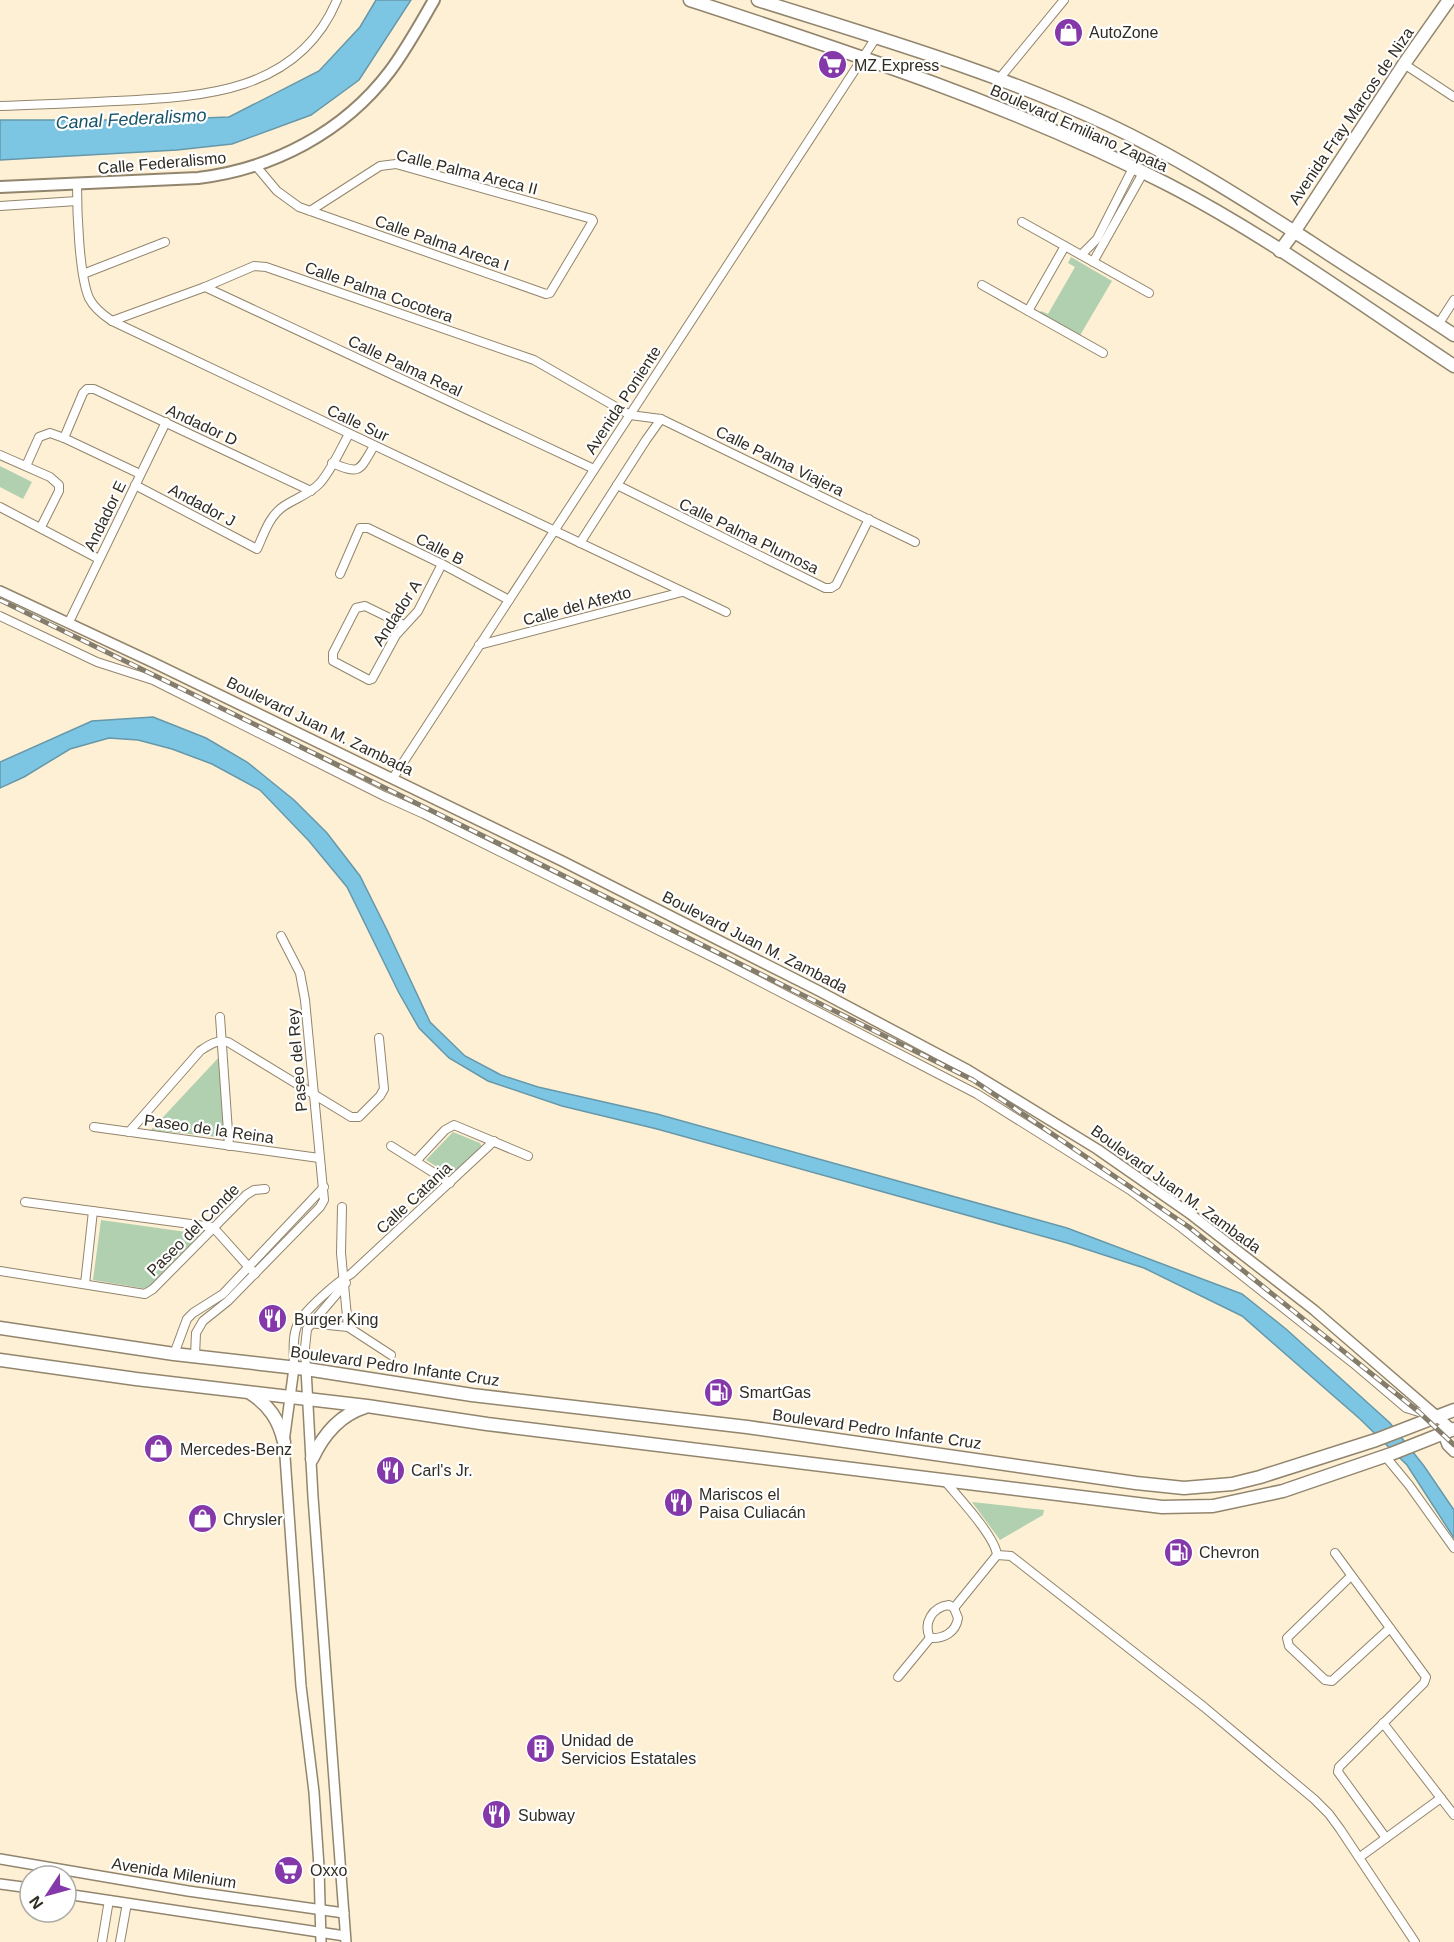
<svg xmlns="http://www.w3.org/2000/svg" width="1454" height="1942" viewBox="0 0 1454 1942" font-family="Arial,sans-serif">
	<rect width="100%" height="100%" fill="#fef0d5"/>
	<g fill="#b0d0b0">
		<polygon points="1071,257 1112,281 1079,337 1039,314 1041,311 1048,314 1075,267 1068,263"/>
		<polygon points="0,466 32,482 23,499 0,487"/>
		<polygon points="221,1055 227,1138 151,1130"/>
		<polygon points="453,1132 480,1143 483,1149 455,1178 426,1160"/>
		<polygon points="101,1220 208,1235 153,1290 93,1280"/>
		<polygon points="972,1502 1044,1510 1043,1515 1000,1540"/>
	</g>
	<g fill="#7dc6e3" stroke="#6698a9" stroke-width="1.5">
		<polygon points="376,0 411,0 359,80 311,115 232,144 177,150 0,160 0,120 151,120 229,117 319,71 360,27"/>
		<polygon points="153,717 206,738 247,762 294,800 327,833 360,876 387,930 430,1022 465,1056 501,1075 538,1087 657,1114 1067,1228 1242,1294 1286,1329 1390,1423 1424,1466 1454,1510 1454,1538 1407,1465 1360,1419 1242,1316 1144,1268 1067,1243 657,1129 562,1106 488,1081 449,1058 419,1028 399,993 347,887 309,841 260,790 212,764 172,749 138,740 109,738 70,749 24,777 0,788 0,762 92,721"/>
	</g>
	<g fill="none" stroke-linecap="round" stroke-linejoin="round">
		<defs>
			<g id="minor">
				<polyline points="1404,64 1454,97"/>
				<polyline points="999,79 1064,0"/>
				<path d="M0 106C38 105 76 103 115 101 202 97 298 93 337 0"/>
				<polyline points="256,166 277,191 299,207 546,294 550,293 593,221 592,219 396,164 380,166 310,211"/>
				<path d="M77 184C77 211 79 275 89 298 94 308 103 315 112 321L726 612"/>
				<polyline points="0,206 77,201"/>
				<polyline points="1022,222 1149,293"/>
				<polyline points="1081,255 1097,239 1133,168"/>
				<polyline points="1093,262 1143,173"/>
				<polyline points="83,274 165,242"/>
				<polyline points="982,285 1103,353"/>
				<polyline points="205,287 594,469"/>
				<polyline points="1028,311 1065,246"/>
				<polyline points="112,321 205,287 254,266 266,267 534,360 630,415 661,419 915,542"/>
				<polyline points="1438,325 1454,300"/>
				<polyline points="64,438 83,393 87,389 94,389 311,491"/>
				<polyline points="0,455 50,477 59,485 59,491 41,527"/>
				<path d="M332 463C361 475 359 471 374 446"/>
				<polyline points="26,466 39,437 50,433 64,438 140,474"/>
				<path d="M135 485 257 549C264 534 269 516 284 506 296 498 310 494 320 483 332 469 340 450 349 434"/>
				<polyline points="617,485 825,588 831,588 836,585 869,519"/>
				<polyline points="0,507 99,559"/>
				<polyline points="580,543 646,440 661,419"/>
				<polyline points="340,574 360,528 368,528 442,564 509,600"/>
				<polyline points="0,616 97,662 153,680 384,796 424,814 722,962 977,1094 1130,1190 1182,1228 1353,1363 1406,1408 1435,1417"/>
				<polyline points="69,622 166,422"/>
				<polyline points="404,625 365,606 356,608 333,653 333,661 369,680 372,679 396,635 418,611 442,564"/>
				<polyline points="479,645 682,592"/>
				<polyline points="393,778 877,36"/>
				<polyline points="220,1017 229,1146"/>
				<polyline points="94,1127 319,1158"/>
				<path d="M129 1132 200 1051C209 1045 217 1039 228 1042L351 1117H359L380 1096 384 1089 379 1038"/>
				<polyline points="391,1146 450,1183"/>
				<polyline points="416,1161 445,1130 454,1125 528,1156"/>
				<polyline points="25,1202 213,1227 255,1274"/>
				<polyline points="342,1207 341,1253 348,1327"/>
				<polyline points="0,1271 145,1294 153,1289 246,1195 254,1190 265,1189"/>
				<polyline points="85,1284 93,1211"/>
				<polyline points="309,1323 348,1327 391,1355"/>
				<polyline points="174,1354 187,1319 193,1313 223,1294 324,1187"/>
				<polyline points="195,1356 196,1333 203,1321 228,1301 320,1207 324,1200 305,1000 300,973 281,936"/>
				<path d="M294 1368C294 1354 292 1338 297 1326 302 1312 338 1281 351 1274L494 1141"/>
				<polyline points="306,1369 305,1348 307,1329 346,1283"/>
				<polyline points="1385,1456 1409,1485 1454,1548"/>
				<path d="M945 1481C958 1497 995 1536 997 1555"/>
				<polyline points="1335,1553 1426,1677 1424,1683 1339,1767 1338,1772 1386,1838"/>
				<polyline points="997,1555 1011,1556 1204,1707 1314,1799 1329,1814 1340,1829 1415,1942"/>
				<polyline points="1351,1576 1287,1638 1289,1646 1325,1680 1332,1681 1390,1628"/>
				<path d="M949 1605 954 1608 958 1618C956 1632 944 1639 930 1638 923 1623 932 1607 949 1605Z"/>
				<polyline points="954,1608 997,1555"/>
				<polyline points="898,1677 930,1638"/>
				<polyline points="1383,1723 1454,1815"/>
				<polyline points="1360,1857 1441,1798"/>
				<polyline points="102,1942 109,1900"/>
				<polyline points="120,1942 127,1903"/>
			</g>
			<g id="tertiary">
				<polyline points="0,591 154,663 562,861 819,991 968,1070 1097,1149 1189,1213 1314,1310 1454,1431"/>
				<polyline points="294,1368 284,1442 301,1686 314,1792 319,1867 321,1942"/>
				<polyline points="306,1369 313,1497 346,1942"/>
				<polyline points="1441,1429 1447,1445 1454,1452"/>
				<polyline points="0,1859 188,1891 344,1913"/>
				<polyline points="0,1884 30,1888"/>
				<polyline points="66,1894 345,1936"/>
			</g>
			<path id="secondary" d="M0 187 198 178C273 169 344 132 390 71 407 48 420 24 434 0"/>
			<g id="primary">
				<path d="M690 0C852 53 1015 106 1167 184 1268 236 1360 304 1454 366"/>
				<path d="M758 0C875 37 993 71 1105 123 1176 156 1243 199 1309 241 1357 273 1406 303 1454 335"/>
				<polyline points="1280,251 1294,232 1404,64 1449,0"/>
			</g>
			<g id="trunk">
				<polyline points="0,1328 174,1354 306,1369 472,1395 747,1427 1136,1483 1184,1488 1232,1484 1260,1477 1376,1440 1454,1410"/>
				<polyline points="0,1360 136,1379 367,1406 487,1424 1162,1507 1213,1506 1283,1491 1391,1454 1454,1429"/>
				<path d="M250 1393C269 1405 279 1420 284 1442"/>
				<path d="M312 1459C323 1435 340 1415 365 1407"/>
			</g>
		</defs>
		<use href="#minor" stroke="#92856d" stroke-width="10"/>
		<use href="#tertiary" stroke="#92856d" stroke-width="12"/>
		<use href="#secondary" stroke="#92856d" stroke-width="14"/>
		<use href="#primary" stroke="#92856d" stroke-width="15"/>
		<use href="#trunk" stroke="#92856d" stroke-width="15"/>
		<use href="#minor" stroke="#fff" stroke-width="8"/>
		<use href="#tertiary" stroke="#fff" stroke-width="9"/>
		<use href="#secondary" stroke="#fff" stroke-width="10"/>
		<use href="#primary" stroke="#fff" stroke-width="12"/>
		<use href="#trunk" stroke="#fff" stroke-width="12"/>
		<defs>
			<polyline id="rail" points="0,600 508,848 973,1080 1189,1227 1419,1412 1454,1445"/>
		</defs>
		<use href="#rail" stroke="#857d6c" stroke-width="5"/>
		<use href="#rail" stroke="#fff" stroke-width="3" stroke-dasharray="9" stroke-linecap="butt"/>
	</g>
	<defs>
		<symbol id="shop-disc" viewBox="-11 -11 22 22"><circle r="9.5" fill="#8538a9" stroke="#fff"/><path d="M-5-2.5h2.3a2.7 3.5 0 0 1 5.4 0H5L5.5 6h-11ZM-1.5-2.5h3a1.5 2.3 0 0 0-3 0Z" fill="#fff"/></symbol>
		<symbol id="supermarket-disc" viewBox="-11 -11 22 22"><circle r="9.5" fill="#8538a9" stroke="#fff"/><path d="M-6-5.5h2.5l.6 2H6L4.5 2H-2.5L-4.4-4H-6ZM-1.5 3.2a1.3 1.3 0 1 0 .1 0ZM3 3.2a1.3 1.3 0 1 0 .1 0Z" fill="#fff"/></symbol>
		<symbol id="restaurant-disc" viewBox="-11 -11 22 22"><circle r="9.5" fill="#8538a9" stroke="#fff"/><path d="M-5-6h1v4h1v-4h1v4h1v-4h1v5L-1.5 .5V6h-2V.5L-5-1ZM5-6V6H3V1.5H1.5Q1.5-4 5-6Z" fill="#fff"/></symbol>
		<symbol id="fuel-disc" viewBox="-11 -11 22 22"><circle r="9.5" fill="#8538a9" stroke="#fff"/><path d="M-5.5-6h7V0h2V4h1.3V-2.5L3-4.5l.8-.8L6-3V5H2.5V1h-1V6h-7ZM-4.2-4.7v3.2H.2V-4.7Z" fill="#fff"/></symbol>
		<symbol id="building-disc" viewBox="-11 -11 22 22"><circle r="9.5" fill="#8538a9" stroke="#fff"/><path d="M-4-6H4V6H1V3H-1V6H-4ZM-2.5-4.3h1.7v1.8h-1.7ZM.8-4.3h1.7v1.8H.8ZM-2.5-1h1.7V.8h-1.7ZM.8-1h1.7V.8H.8Z" fill="#fff"/></symbol>
	</defs>
	<g fill-rule="evenodd">
		<use href="#shop-disc" x="1052" y="16" width="33" height="33"/>
		<use href="#supermarket-disc" x="816" y="48" width="33" height="33"/>
		<use href="#restaurant-disc" x="256" y="1302" width="33" height="33"/>
		<use href="#fuel-disc" x="702" y="1376" width="33" height="33"/>
		<use href="#shop-disc" x="142" y="1432" width="33" height="33"/>
		<use href="#restaurant-disc" x="374" y="1454" width="33" height="33"/>
		<use href="#restaurant-disc" x="662" y="1486" width="33" height="33"/>
		<use href="#shop-disc" x="186" y="1502" width="33" height="33"/>
		<use href="#fuel-disc" x="1162" y="1536" width="33" height="33"/>
		<use href="#building-disc" x="524" y="1732" width="33" height="33"/>
		<use href="#restaurant-disc" x="480" y="1798" width="33" height="33"/>
		<use href="#supermarket-disc" x="272" y="1854" width="33" height="33"/>
	</g>
	<g text-anchor="middle" dominant-baseline="central" stroke-width="4.5" stroke-linejoin="round" paint-order="stroke">
		<g font-size="16" fill="#312c22" stroke="#fff" text-anchor="start">
			<text x="1089" y="32">AutoZone</text>
			<text x="854" y="65">MZ Express</text>
			<text x="294" y="1319">Burger King</text>
			<text x="739" y="1392">SmartGas</text>
			<text x="180" y="1449">Mercedes-Benz</text>
			<text x="411" y="1470">Carl's Jr.</text>
			<text x="699" y="1494">Mariscos el<tspan x="699" dy="18">Paisa Culiacán</tspan></text>
			<text x="223" y="1519">Chrysler</text>
			<text x="1199" y="1552">Chevron</text>
			<text x="561" y="1740">Unidad de<tspan x="561" dy="18">Servicios Estatales</tspan></text>
			<text x="518" y="1815">Subway</text>
			<text x="310" y="1870">Oxxo</text>
		</g>
		<g font-size="16" fill="#312c22" stroke="#fff">
			<text transform="translate(1351 116) rotate(-56)">Avenida Fray Marcos de Niza</text>
			<text transform="translate(1079 128) rotate(24)">Boulevard Emiliano Zapata</text>
			<text transform="translate(162 163) rotate(-5)">Calle Federalismo</text>
			<text transform="translate(467 172) rotate(14)">Calle Palma Areca II</text>
			<text transform="translate(442 243) rotate(19)">Calle Palma Areca I</text>
			<text transform="translate(379 292) rotate(19)">Calle Palma Cocotera</text>
			<text transform="translate(405 366) rotate(25)">Calle Palma Real</text>
			<text transform="translate(623 400) rotate(-57)">Avenida Poniente</text>
			<text transform="translate(358 423) rotate(25)">Calle Sur</text>
			<text transform="translate(202 425) rotate(25)">Andador D</text>
			<text transform="translate(780 461) rotate(26)">Calle Palma Viajera</text>
			<text transform="translate(202 505) rotate(28)">Andador J</text>
			<text transform="translate(105 516) rotate(-64)">Andador E</text>
			<text transform="translate(749 536) rotate(26)">Calle Palma Plumosa</text>
			<text transform="translate(440 549) rotate(27)">Calle B</text>
			<text transform="translate(577 606) rotate(-15)">Calle del Afexto</text>
			<text transform="translate(397 613) rotate(-57)">Andador A</text>
			<text transform="translate(320 726) rotate(26)">Boulevard Juan M. Zambada</text>
			<text transform="translate(755 942) rotate(27)">Boulevard Juan M. Zambada</text>
			<text transform="translate(297 1060) rotate(-95)">Paseo del Rey</text>
			<text transform="translate(209 1129) rotate(8)">Paseo de la Reina</text>
			<text transform="translate(1176 1189) rotate(36)">Boulevard Juan M. Zambada</text>
			<text transform="translate(414 1198) rotate(-43)">Calle Catania</text>
			<text transform="translate(193 1230) rotate(-45)">Paseo del Conde</text>
			<text transform="translate(395 1366) rotate(8)">Boulevard Pedro Infante Cruz</text>
			<text transform="translate(877 1429) rotate(8)">Boulevard Pedro Infante Cruz</text>
			<text transform="translate(174 1873) rotate(9)">Avenida Milenium</text>
		</g>
		<g font-size="18" font-style="italic" fill="#185468" stroke="#fff">
			<text transform="translate(131 119) rotate(-3)">Canal Federalismo</text>
		</g>
	</g>
	<g transform="translate(48 1894) rotate(234)"><circle r="28" fill="#ffffff" stroke="#adaba7" stroke-width="1.5"/>
	<path d="M0-4.5L10 22L0 15L-10 22Z" fill="#8538a9"/>
	<text y="-9" font-size="16" font-weight="bold" text-anchor="middle" fill="#312c22">N</text>
	</g>
</svg>
